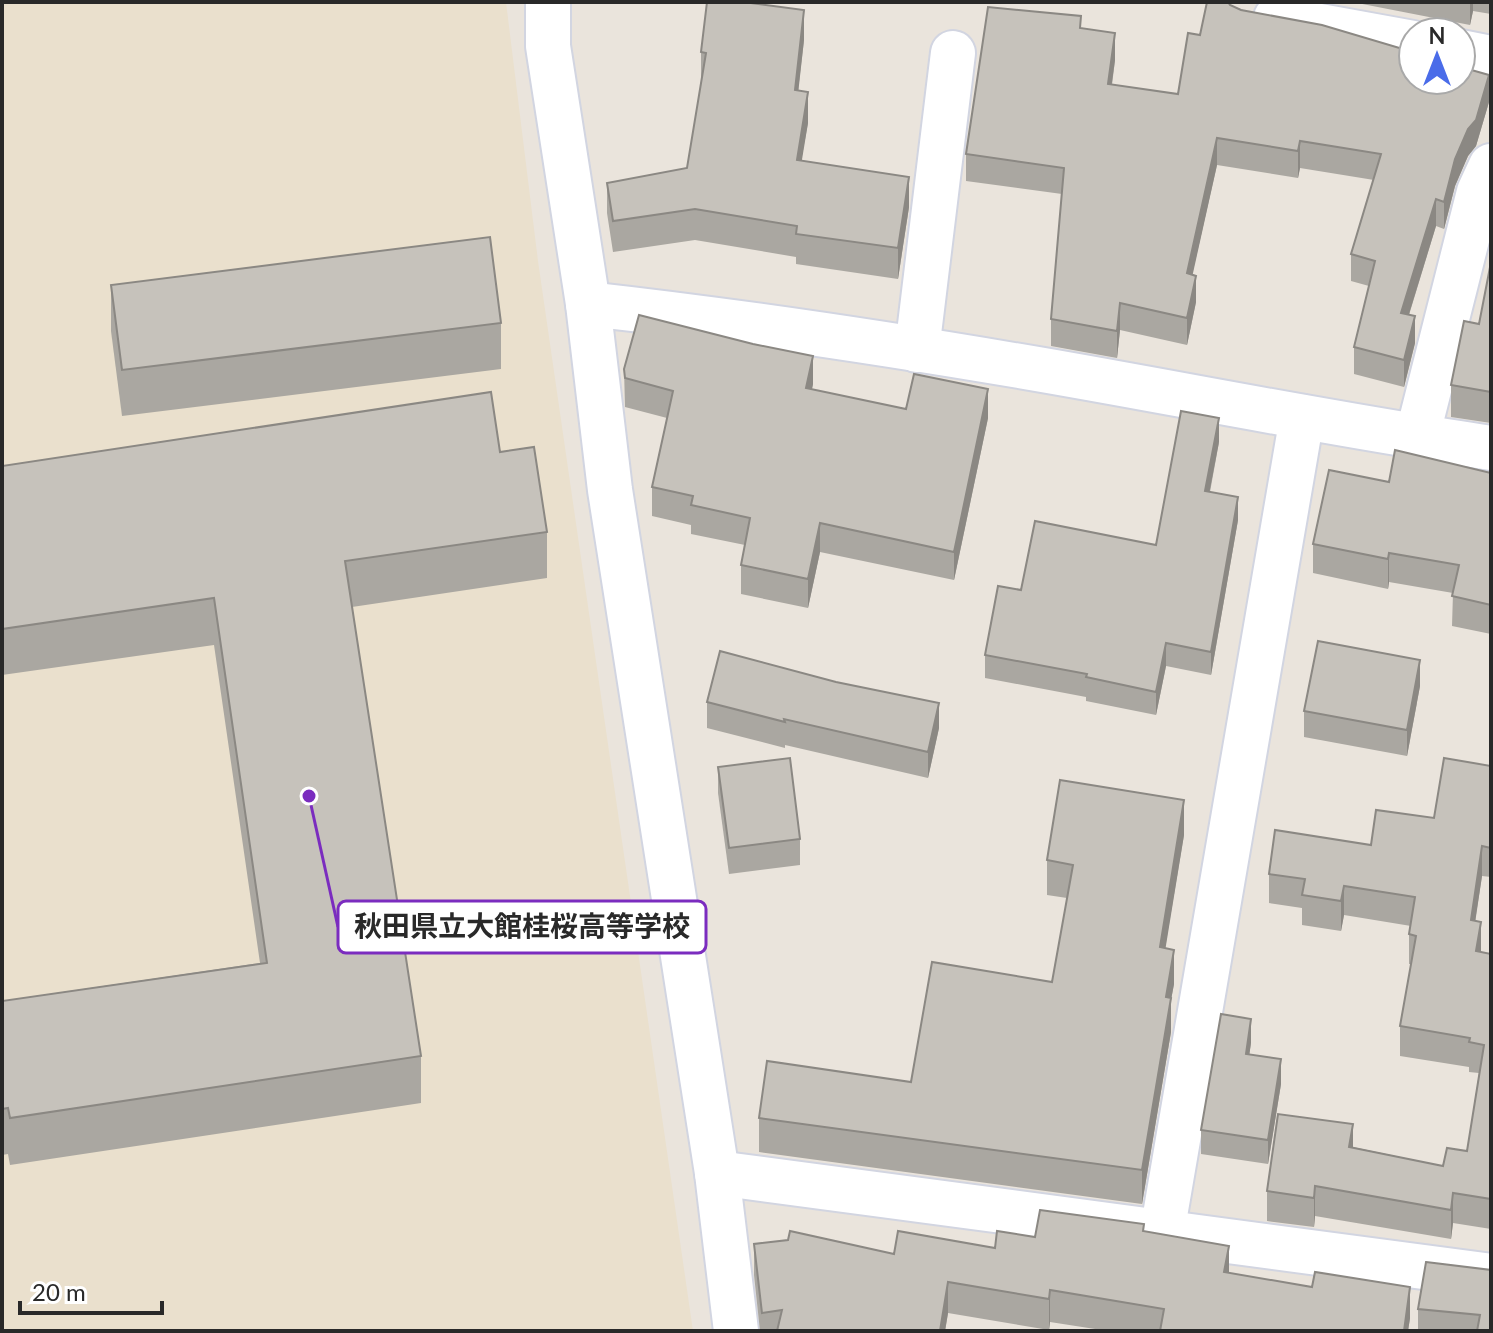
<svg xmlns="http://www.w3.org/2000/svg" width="1493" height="1333" viewBox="0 0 1493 1333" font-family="Lato,'Noto Sans JP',sans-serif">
	<rect width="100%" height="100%" fill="#eae4dc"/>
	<polygon fill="#eae0cd" points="2,2 506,2 538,261 693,1331 2,1331"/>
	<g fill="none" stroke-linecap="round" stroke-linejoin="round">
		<defs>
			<g id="minor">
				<polyline points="548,2 548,46 588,304 610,490 717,1173 736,1331"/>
				<polyline points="1276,18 1413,43"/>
				<polyline points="1461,52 1491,58"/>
				<path d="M588 304C740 321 892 344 1043 370 1193 396 1341 426 1491 448"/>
				<polyline points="917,350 953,53"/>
				<polyline points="1417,437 1479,192 1491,166"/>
				<polyline points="717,1173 1491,1276"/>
				<polyline points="1162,1233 1302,417"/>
			</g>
		</defs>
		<use href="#minor" stroke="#d2d5e1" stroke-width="48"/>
		<use href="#minor" stroke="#fff" stroke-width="44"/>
	</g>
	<g fill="#aaa7a1">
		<polygon points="1352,2 1491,2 1491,14 1473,11 1470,25"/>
		<polygon points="1230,5 1489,102 1476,146 1468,156 1455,186 1444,229 1436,226 1409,315 1415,343 1404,387 1354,374 1354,347 1369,286 1351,281 1351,254 1374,180 1300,168 1298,178 1217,165 1192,275 1196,302 1187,345 1120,330 1117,358 1051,346 1051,319 1062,194 966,181 966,154 1081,28 1115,60 1112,85 1178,94 1200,35"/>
		<polygon points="804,40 798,91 808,123 801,161 909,207 898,279 796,264 796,257 695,240 613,252 607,213 607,183 687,168 701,82 701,52"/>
		<polygon points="1491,262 1491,423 1451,417 1451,385 1479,324"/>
		<polygon points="111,285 501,323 501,369 122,416 111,331"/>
		<polygon points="624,369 813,384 812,389 906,409 988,418 954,580 820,552 808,608 741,594 741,565 745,545 691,534 691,525 652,516 652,487 667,418 625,407"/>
		<polygon points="1219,442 1210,492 1238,520 1211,675 1166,666 1156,715 1086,701 1086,697 985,678 985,655 1021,590 1156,545"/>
		<polygon points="500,452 547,532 547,578 352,607 421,1056 421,1103 10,1165 8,1154 2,1155 2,1001 260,963 214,645 2,675 2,466"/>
		<polygon points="1491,473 1491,634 1452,626 1453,593 1389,582 1388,589 1313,573 1313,544 1389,482"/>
		<polygon points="1420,686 1407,756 1304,737 1304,711"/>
		<polygon points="707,702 939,728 928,778 785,745 785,748 707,728"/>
		<polygon points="1491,766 1491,877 1482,876 1475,921 1481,952 1491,954 1491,1229 1453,1223 1451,1239 1315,1216 1314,1227 1267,1221 1267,1191 1353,1147 1443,1166 1467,1151 1479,1073 1469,1072 1469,1067 1400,1056 1400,1026 1411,964 1409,964 1409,934 1411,926 1344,915 1341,931 1302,925 1302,908 1269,903 1269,874 1371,845 1434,818"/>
		<polygon points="718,767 800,839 800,865 729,874 718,793"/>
		<polygon points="1184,835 1165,948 1174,984 1171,1000 1171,1032 1142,1204 759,1152 759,1118 911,1082 1052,982 1067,898 1047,895 1047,860"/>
		<polygon points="1251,1043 1249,1055 1281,1084 1268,1164 1201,1154 1201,1130"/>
		<polygon points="1144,1231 1229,1273 1410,1318 1408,1331 1108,1331 1050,1322 1049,1330 948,1313 945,1331 760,1331 754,1275 754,1244 894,1254 995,1248 1035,1237"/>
		<polygon points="1491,1270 1491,1331 1418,1331 1418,1309"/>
	</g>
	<g fill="#8b8883">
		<polygon points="1470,2 1473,2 1473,11 1470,25"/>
		<polygon points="804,10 804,40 795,121 795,90"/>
		<polygon points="1115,33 1115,60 1108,111 1108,84"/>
		<polygon points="1489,75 1489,102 1476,146 1468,156 1455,186 1444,229 1444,202 1455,159"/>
		<polygon points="808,92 808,123 797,190 797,160"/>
		<polygon points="1217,138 1217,165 1187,300 1187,273"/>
		<polygon points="1300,141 1300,168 1298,178 1298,151"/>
		<polygon points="909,177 909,207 898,279 898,248"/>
		<polygon points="1436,199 1436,226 1401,340 1401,313"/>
		<polygon points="1196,276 1196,302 1187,345 1187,318"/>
		<polygon points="1120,303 1120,330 1117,358 1117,331"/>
		<polygon points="1415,316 1415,343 1404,387 1404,360"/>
		<polygon points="813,356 813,384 806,416 806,388"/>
		<polygon points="988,389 988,418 954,580 954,552"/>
		<polygon points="1219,418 1219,442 1205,515 1205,491"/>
		<polygon points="1238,497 1238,520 1211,675 1211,652"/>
		<polygon points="820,523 820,552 808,608 808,579"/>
		<polygon points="1389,553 1389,582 1388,589 1388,559"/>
		<polygon points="1166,643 1166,666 1156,715 1156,692"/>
		<polygon points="1420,660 1420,686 1407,756 1407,730"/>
		<polygon points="939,703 939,728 928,778 928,752"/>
		<polygon points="1184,800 1184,835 1160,982 1160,947"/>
		<polygon points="1482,846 1482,876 1471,950 1471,920"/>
		<polygon points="1344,886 1344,915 1341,931 1341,901"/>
		<polygon points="1481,922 1481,951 1476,981 1476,951"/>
		<polygon points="1174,950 1174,984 1171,1000 1171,1032 1142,1204 1142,1170 1166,997"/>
		<polygon points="1251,1019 1251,1043 1246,1078 1246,1054"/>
		<polygon points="1281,1059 1281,1084 1268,1164 1268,1140"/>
		<polygon points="1353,1124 1353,1154 1349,1147"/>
		<polygon points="1315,1186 1315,1216 1314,1227 1314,1198"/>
		<polygon points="1453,1193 1453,1223 1451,1239 1451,1210"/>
		<polygon points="1229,1246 1229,1277 1224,1272"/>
		<polygon points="948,1282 948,1313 945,1331 940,1331"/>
		<polygon points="1410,1287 1410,1318 1408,1331 1404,1331"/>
		<polygon points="1050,1290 1050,1322 1049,1330 1049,1299"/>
	</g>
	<g fill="#c6c2bb" stroke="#8b8883" stroke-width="2">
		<polygon points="707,2 743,2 804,10 795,90 808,92 797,160 909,177 898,248 796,234 797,226 695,209 613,221 607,183 687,168 706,53 701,52"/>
		<polygon points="1207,2 1228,2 1230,5 1241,10 1322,25 1413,52 1413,80 1461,80 1461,67 1489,75 1476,120 1468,129 1455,159 1444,202 1436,199 1401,313 1415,316 1404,360 1354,347 1375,261 1351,254 1381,154 1300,141 1298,151 1217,138 1187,273 1196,276 1187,318 1120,303 1117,331 1051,319 1064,168 966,154 988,7 1081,16 1080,28 1115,33 1108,84 1178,94 1188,33 1200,35"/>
		<polygon points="490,237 501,323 122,370 111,285"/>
		<polygon points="1491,262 1491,392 1451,385 1464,321 1479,324"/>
		<polygon points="639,315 753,344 813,356 806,388 906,409 914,374 988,389 954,552 820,523 808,579 741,565 750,518 691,505 693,496 652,487 673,391 625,378 624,369"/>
		<polygon points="491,392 500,452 534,447 547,532 345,561 421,1056 10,1118 8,1108 2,1109 2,1001 267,963 214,598 2,629 2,466"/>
		<polygon points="1181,411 1219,418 1205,491 1238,497 1211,652 1166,643 1156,692 1086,677 1087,674 985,655 998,586 1021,590 1035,521 1156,545"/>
		<polygon points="1395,450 1491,473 1491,605 1452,596 1459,565 1389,553 1388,559 1313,544 1329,470 1389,482"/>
		<polygon points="1318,641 1420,660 1407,730 1304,711"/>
		<polygon points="720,651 836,682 939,703 928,752 784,719 785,722 707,702"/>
		<polygon points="790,758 800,839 729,848 718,767"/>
		<polygon points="1444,758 1491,766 1491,848 1482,846 1471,920 1481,922 1476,951 1491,954 1491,1199 1453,1193 1451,1210 1315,1186 1314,1198 1267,1191 1278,1114 1353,1124 1349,1147 1443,1166 1447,1148 1467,1151 1484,1045 1469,1042 1470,1038 1400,1026 1416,936 1409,934 1415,897 1344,886 1341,901 1302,895 1305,879 1269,874 1275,830 1371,845 1376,810 1434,818"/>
		<polygon points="1060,780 1184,800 1160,947 1174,950 1166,997 1171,998 1142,1170 759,1118 767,1061 911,1082 932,962 1052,982 1073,865 1047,860"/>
		<polygon points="1221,1014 1251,1019 1246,1054 1281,1059 1268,1140 1201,1130"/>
		<polygon points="1040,1210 1144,1224 1143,1231 1229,1246 1224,1272 1312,1287 1315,1272 1410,1287 1404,1331 1160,1331 1164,1309 1050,1290 1049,1299 948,1282 940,1331 777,1331 782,1310 762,1313 754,1244 788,1240 790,1231 894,1254 898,1231 995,1248 997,1231 1035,1237"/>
		<polygon points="1426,1262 1491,1270 1491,1331 1477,1331 1480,1315 1418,1309"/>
	</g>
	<path fill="none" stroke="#7b2cbf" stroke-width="3" d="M309 796L338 927"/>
	<circle fill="#7b2cbf" stroke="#fff" stroke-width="3" cx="309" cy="796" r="8"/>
	<rect fill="#fff" stroke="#7b2cbf" stroke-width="3" x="338" y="901" width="368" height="52" rx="8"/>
	<g font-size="28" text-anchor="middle" font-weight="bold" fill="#292929">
		<text x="522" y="936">秋田県立大館桂桜高等学校</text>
	</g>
	<rect width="1493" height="1333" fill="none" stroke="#292929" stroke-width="8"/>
	<g transform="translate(1437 56)"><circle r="38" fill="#ffffff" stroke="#a9a9a9" stroke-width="2"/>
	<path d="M0-6L14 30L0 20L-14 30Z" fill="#4a6ce9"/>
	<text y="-12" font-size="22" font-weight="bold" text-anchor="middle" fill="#292929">N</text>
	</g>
	<path d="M20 1301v12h142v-12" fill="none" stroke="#292929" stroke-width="4"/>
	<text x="32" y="1301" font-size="24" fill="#292929" stroke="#ffffff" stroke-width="6" paint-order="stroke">20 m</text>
</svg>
